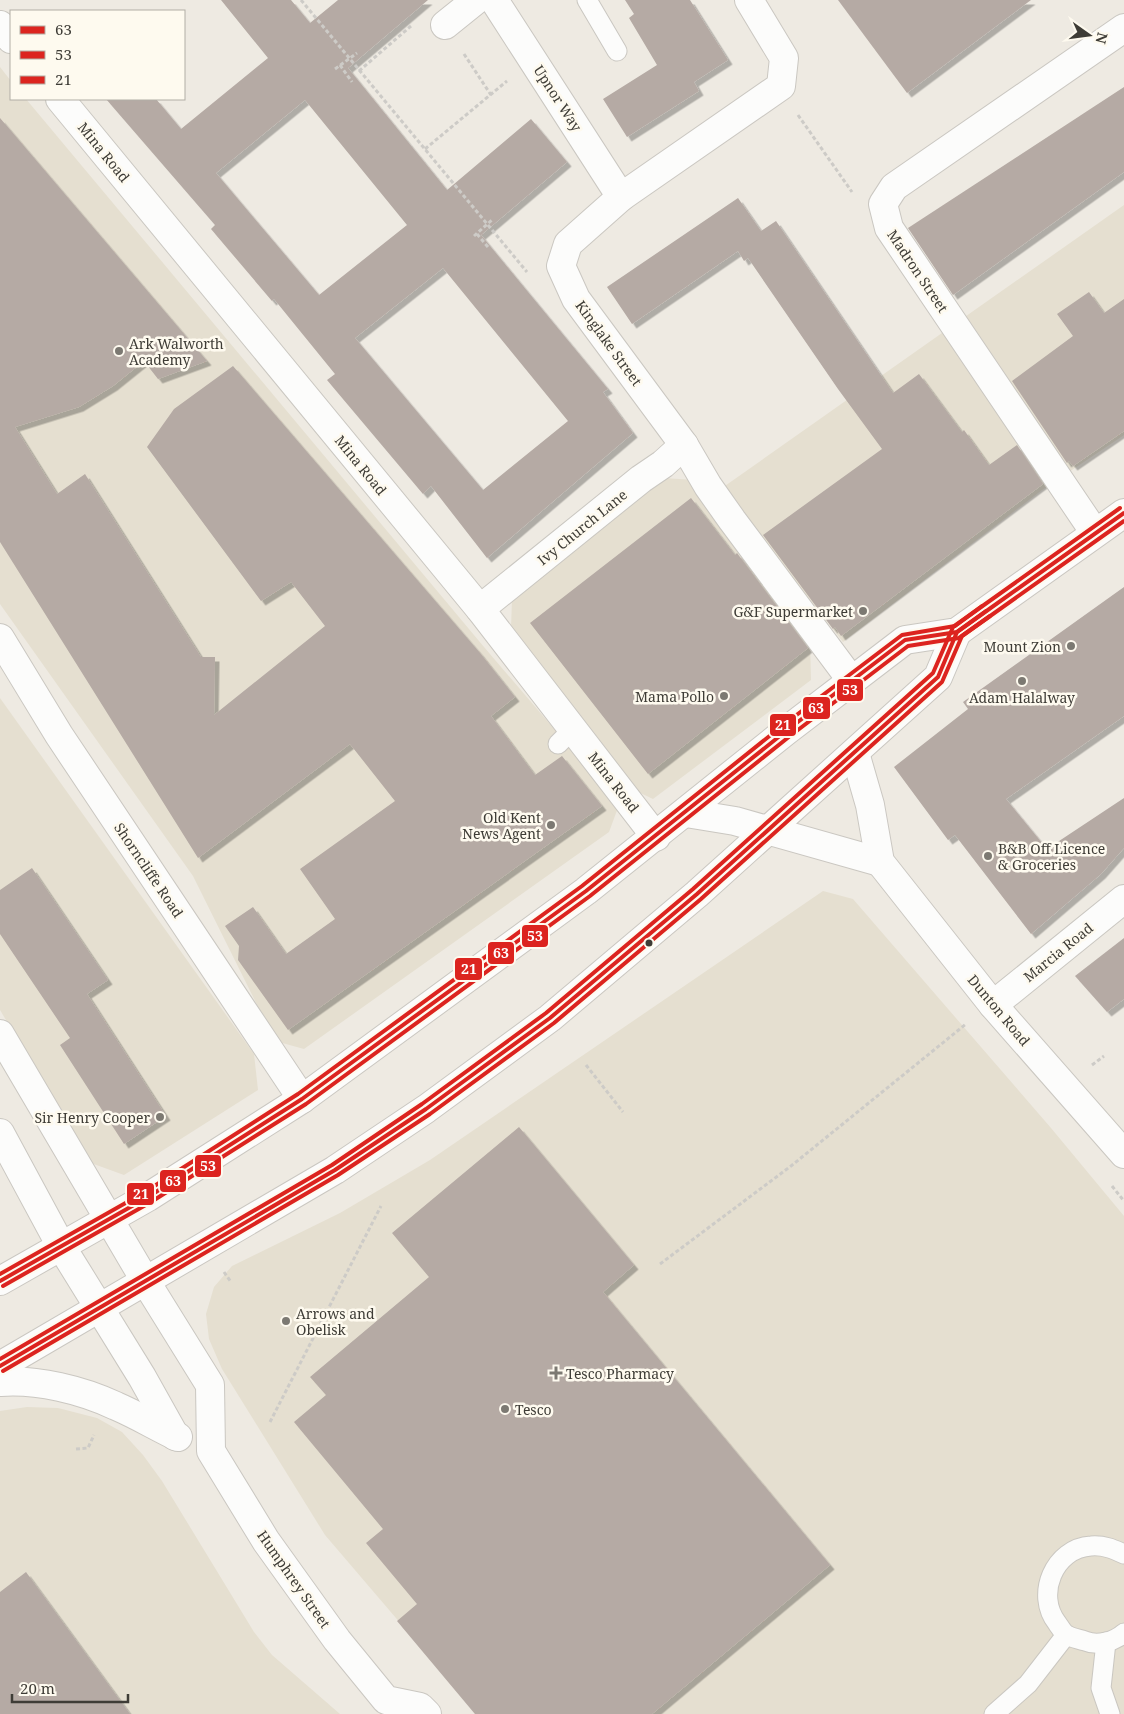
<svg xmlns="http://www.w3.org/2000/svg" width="1124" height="1714" viewBox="0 0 1124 1714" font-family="'Noto Serif',serif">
	<defs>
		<filter id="shadow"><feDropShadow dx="4.5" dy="4.5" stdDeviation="0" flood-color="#0004"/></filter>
	</defs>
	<rect width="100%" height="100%" fill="#eeeae2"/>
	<g fill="#e5dfd0">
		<polygon points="0,67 11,81 11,99 26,99 484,647 619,805 609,832 304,1049 275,1041 193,876 0,604"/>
		<polygon points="1124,205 1124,435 1042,490 843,642 722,488"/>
		<polygon points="663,478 695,480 810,640 811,680 653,799 630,788 511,628 512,600"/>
		<polygon points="0,698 254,1054 258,1090 124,1175 91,1163 0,1010"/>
		<polygon points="823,891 853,899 1051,1128 1124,1216 1124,1714 478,1714 325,1535 222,1369 209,1339 206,1314 214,1287 232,1266 340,1213 430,1160"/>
		<polygon points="27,1407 58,1408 97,1418 122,1432 143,1455 162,1481 254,1632 272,1655 340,1714 0,1714 0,1411"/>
	</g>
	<g fill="#b5aaa4" fill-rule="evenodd" filter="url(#shadow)">
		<path d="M221 0H291L310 23 338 0H428L348 68 447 190 531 119 567 162 481 235 608 389 603 392 633 433 487 558 431 486 423 494 327 380 335 374 274 299 272 301 211 229 215 225 106 99H156L181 129 268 58ZM305 100 407 225 319 295 216 173ZM443 268 568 421 483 490 355 338Z"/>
		<polygon points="625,0 690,0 728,60 694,82 699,91 627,137 603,99 657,65 629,18 634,14"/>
		<polygon points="838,0 1031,0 907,93"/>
		<polygon points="1124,87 1124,172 953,295 908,228"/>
		<polygon points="0,118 207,361 158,379 144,361 113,386 79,407 15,427 57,494 85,474 201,657 215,657 214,715 325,626 291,582 261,601 147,447 174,409 233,366 480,653 515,697 491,716 535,775 562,756 602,806 288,1030 238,960 239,946 225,926 253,907 286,954 335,919 300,869 395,801 350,744 198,858 0,542"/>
		<polygon points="738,198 761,231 776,221 893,393 919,374 962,432 964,430 989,465 1017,445 1043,484 841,636 835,627 833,629 763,535 882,449 838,389 748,258 744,261 738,251 632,324 607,287"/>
		<polygon points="1089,292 1104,313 1124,299 1124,431 1073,466 1069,461 1067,463 1012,381 1073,336 1057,314"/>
		<polygon points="691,498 735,555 737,553 808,648 648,774 530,623"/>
		<polygon points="1124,587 1124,716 1006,799 1047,849 1124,798 1124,848 1101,874 1031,934 955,835 948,840 894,767 968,709 963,702"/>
		<polygon points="32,868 108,980 87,994 166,1116 124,1144 60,1045 70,1038 0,934 0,890"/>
		<polygon points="1124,938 1124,999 1107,1012 1075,976"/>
		<polygon points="519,1127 634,1265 603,1292 830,1565 652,1714 475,1714 397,1621 417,1604 366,1543 383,1529 294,1422 326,1395 310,1377 429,1277 392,1233"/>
		<polygon points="26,1572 130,1714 0,1714 0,1592"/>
	</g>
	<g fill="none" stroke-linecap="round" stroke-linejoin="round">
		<defs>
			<g id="lane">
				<polyline points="587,0 617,51"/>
				<polyline points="558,744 572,730"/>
				<path d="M1124 1554C1113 1549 1104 1545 1091 1546 1054 1548 1035 1595 1057 1623 1060 1627 1063 1633 1067 1635 1072 1638 1079 1639 1085 1641 1097 1646 1114 1642 1124 1633"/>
				<polyline points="1106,1642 1101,1688 1110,1714"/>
				<polyline points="994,1714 1028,1684 1066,1635"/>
			</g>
			<g id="street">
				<polyline points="494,0 621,197"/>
				<polyline points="749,0 784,58 781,86 621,197 568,244 561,266 576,299 684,445 708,486 732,520 852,681"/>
				<polyline points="0,25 11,39"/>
				<polyline points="445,25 476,0"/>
				<polyline points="60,99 480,609 656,837"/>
				<polyline points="1095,533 889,228 883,204 894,187 1124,28"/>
				<polyline points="480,609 641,479 663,464 684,445"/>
				<polyline points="0,638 59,735 302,1099"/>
				<polyline points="993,1005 1124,899"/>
			</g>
			<g id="secondary">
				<polyline points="855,753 870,805 880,862 993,1005 1124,1154"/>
				<polyline points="686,813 735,821 880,862"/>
				<polyline points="0,1034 146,1282 210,1385 211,1451 266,1541 337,1640 386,1700 420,1707 427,1714"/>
				<polyline points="0,1133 61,1246 142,1377 175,1436"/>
				<path d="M0 1382C37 1379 82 1390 116 1406 137 1415 157 1427 178 1437"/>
			</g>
			<g id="highway">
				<polyline points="0,1281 148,1197 302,1099 586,891 786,731 905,640 957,632 1124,513"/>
				<polyline points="0,1366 335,1170 426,1109 550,1018 697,894 938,677 957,632"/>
			</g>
		</defs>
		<use href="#lane" stroke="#cac7c1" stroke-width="21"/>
		<use href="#street" stroke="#cac7c1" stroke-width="30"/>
		<use href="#secondary" stroke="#cac7c1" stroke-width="30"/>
		<use href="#highway" stroke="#cac7c1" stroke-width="30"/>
		<g stroke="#cdcbc7" stroke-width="3" stroke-dasharray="4 2.5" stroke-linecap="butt">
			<polyline points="301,0 527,272"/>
			<polyline points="464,54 491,95"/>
			<polyline points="340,65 352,82"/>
			<polyline points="359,71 411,26"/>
			<polyline points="798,115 852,192"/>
			<polyline points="425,149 507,81"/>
			<polyline points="477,234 488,247"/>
			<polyline points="586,1065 623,1112"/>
			<polyline points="1092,1065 1104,1056"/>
			<polyline points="1112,1186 1124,1201"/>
			<polyline points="660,1264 791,1166 966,1024"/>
			<polyline points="224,1272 231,1282"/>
			<polyline points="270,1422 381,1206"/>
			<polyline points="76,1449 88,1448 94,1435"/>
		</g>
		<use href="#lane" stroke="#fcfcfb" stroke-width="19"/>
		<use href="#street" stroke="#fcfcfb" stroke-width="28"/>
		<use href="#secondary" stroke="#fcfcfb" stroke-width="28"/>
		<use href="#highway" stroke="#fcfcfb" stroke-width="28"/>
		<g stroke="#cdcbc7" stroke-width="3" stroke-dasharray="4 2.5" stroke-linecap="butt">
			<polyline points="335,69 357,53"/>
			<polyline points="474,236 493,219"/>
		</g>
		<defs>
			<g id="bus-1">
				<polyline points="0,1281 148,1197 302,1099 586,891 786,731 905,640 957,632 986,611"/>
				<polyline points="0,1366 335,1170 426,1109 550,1018 697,894 938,677 957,632 1124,513"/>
			</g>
			<g id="bus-2">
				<polyline points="3,1286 151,1202 306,1104 590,896 790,736 908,646 959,638 990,616"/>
				<polyline points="3,1371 338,1175 430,1114 554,1023 701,899 942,682 962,636 1124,521"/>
			</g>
			<g id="bus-3">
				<polyline points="0,1274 145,1192 298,1094 582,886 782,726 902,635 955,626 982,606"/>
				<polyline points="0,1359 332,1165 422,1104 546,1013 693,889 933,673 953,627 1120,508"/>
			</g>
		</defs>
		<use href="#bus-1" stroke="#fefaef" stroke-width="8"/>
		<use href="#bus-2" stroke="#fefaef" stroke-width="8"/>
		<use href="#bus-3" stroke="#fefaef" stroke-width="8"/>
		<use href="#bus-1" stroke="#dc241f" stroke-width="4"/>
		<use href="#bus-2" stroke="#dc241f" stroke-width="4"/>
		<use href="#bus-3" stroke="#dc241f" stroke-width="4"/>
	</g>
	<g fill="#7c7972" stroke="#fefaef" stroke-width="2">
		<circle cx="119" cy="351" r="5"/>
		<circle cx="863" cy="611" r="5"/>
		<circle cx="1071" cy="646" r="5"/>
		<circle cx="1022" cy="681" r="5"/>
		<circle cx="724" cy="696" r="5"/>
		<circle cx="551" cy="825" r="5"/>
		<circle cx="988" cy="856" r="5"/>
		<circle cx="160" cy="1117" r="5"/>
		<circle cx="286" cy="1321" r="5"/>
		<path d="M553.5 1365.5h5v5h5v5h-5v5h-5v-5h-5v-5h5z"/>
		<circle cx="505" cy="1409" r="5"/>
	</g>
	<circle fill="#3e3c36" stroke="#fefaef" stroke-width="2" cx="649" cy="943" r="4.5"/>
	<g text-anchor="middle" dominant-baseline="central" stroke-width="5" stroke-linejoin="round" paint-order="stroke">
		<g font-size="14" fill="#3e3c36" stroke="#fefaef">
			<text transform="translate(558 98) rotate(57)">Upnor Way</text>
			<text transform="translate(104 152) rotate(51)">Mina Road</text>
			<text transform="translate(918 271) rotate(56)">Madron Street</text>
			<text transform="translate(609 343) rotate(54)">Kinglake Street</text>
			<text transform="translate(361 465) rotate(51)">Mina Road</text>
			<text transform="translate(582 527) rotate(-39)">Ivy Church Lane</text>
			<text transform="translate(614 782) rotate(52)">Mina Road</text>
			<text transform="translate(149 870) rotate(56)">Shorncliffe Road</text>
			<text transform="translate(1058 952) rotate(-39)">Marcia Road</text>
			<text transform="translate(999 1010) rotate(50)">Dunton Road</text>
			<text transform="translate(294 1579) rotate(55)">Humphrey Street</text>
		</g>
		<g font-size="14" fill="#3e3c36" stroke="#fefaef" text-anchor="start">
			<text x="129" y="343">Ark Walworth<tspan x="129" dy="16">Academy</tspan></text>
			<text x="853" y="611" text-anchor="end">G&amp;F Supermarket</text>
			<text x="1061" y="646" text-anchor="end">Mount Zion</text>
			<text x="714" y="696" text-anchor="end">Mama Pollo</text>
			<text x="1022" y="697" text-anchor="middle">Adam Halalway</text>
			<text x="541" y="817" text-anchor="end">Old Kent<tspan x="541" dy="16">News Agent</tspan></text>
			<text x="998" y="848">B&amp;B Off Licence<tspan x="998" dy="16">&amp; Groceries</tspan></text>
			<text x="150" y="1117" text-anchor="end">Sir Henry Cooper</text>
			<text x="296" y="1313">Arrows and<tspan x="296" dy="16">Obelisk</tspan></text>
			<text x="566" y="1373">Tesco Pharmacy</text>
			<text x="515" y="1409">Tesco</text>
		</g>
	</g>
	<g stroke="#fefaef" stroke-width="2">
		<rect x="836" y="678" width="28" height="24" rx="5" fill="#dc241f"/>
		<rect x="802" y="696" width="29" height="24" rx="5" fill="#dc241f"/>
		<rect x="769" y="713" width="28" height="24" rx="5" fill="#dc241f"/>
		<rect x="521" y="924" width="28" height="24" rx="5" fill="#dc241f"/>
		<rect x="487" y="941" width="28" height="24" rx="5" fill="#dc241f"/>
		<rect x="454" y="957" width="29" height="24" rx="5" fill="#dc241f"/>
		<rect x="194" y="1154" width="28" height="24" rx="5" fill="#dc241f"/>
		<rect x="159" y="1169" width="28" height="24" rx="5" fill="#dc241f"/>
		<rect x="126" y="1182" width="29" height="24" rx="5" fill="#dc241f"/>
	</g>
	<g font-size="14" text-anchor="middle" font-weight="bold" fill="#fff">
		<text x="850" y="695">53</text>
		<text x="816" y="713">63</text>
		<text x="783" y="730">21</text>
		<text x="535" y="941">53</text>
		<text x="501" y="958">63</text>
		<text x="469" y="974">21</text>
		<text x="208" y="1171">53</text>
		<text x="173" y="1186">63</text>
		<text x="141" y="1199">21</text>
	</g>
	<rect x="10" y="10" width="175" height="90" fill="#fefaef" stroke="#b1aea5"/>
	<rect x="20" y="26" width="25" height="8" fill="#dc241f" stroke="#b1aea5"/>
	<text x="55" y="35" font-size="15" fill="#3e3c36">63</text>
	<rect x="20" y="51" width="25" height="8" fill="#dc241f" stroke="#b1aea5"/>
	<text x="55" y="60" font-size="15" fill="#3e3c36">53</text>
	<rect x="20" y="76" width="25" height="8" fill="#dc241f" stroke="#b1aea5"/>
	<text x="55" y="85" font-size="15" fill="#3e3c36">21</text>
	<g transform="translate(1089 35) rotate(104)" stroke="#fefaef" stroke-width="4" paint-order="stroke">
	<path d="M0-4L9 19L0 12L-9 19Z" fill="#3e3c36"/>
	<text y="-8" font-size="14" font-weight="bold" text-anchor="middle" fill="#3e3c36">N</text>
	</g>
	<path d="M12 1694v8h116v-8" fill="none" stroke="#3e3c36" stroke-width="2.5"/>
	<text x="20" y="1694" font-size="15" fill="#3e3c36" stroke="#fefaef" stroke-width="4" paint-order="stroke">20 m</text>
</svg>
